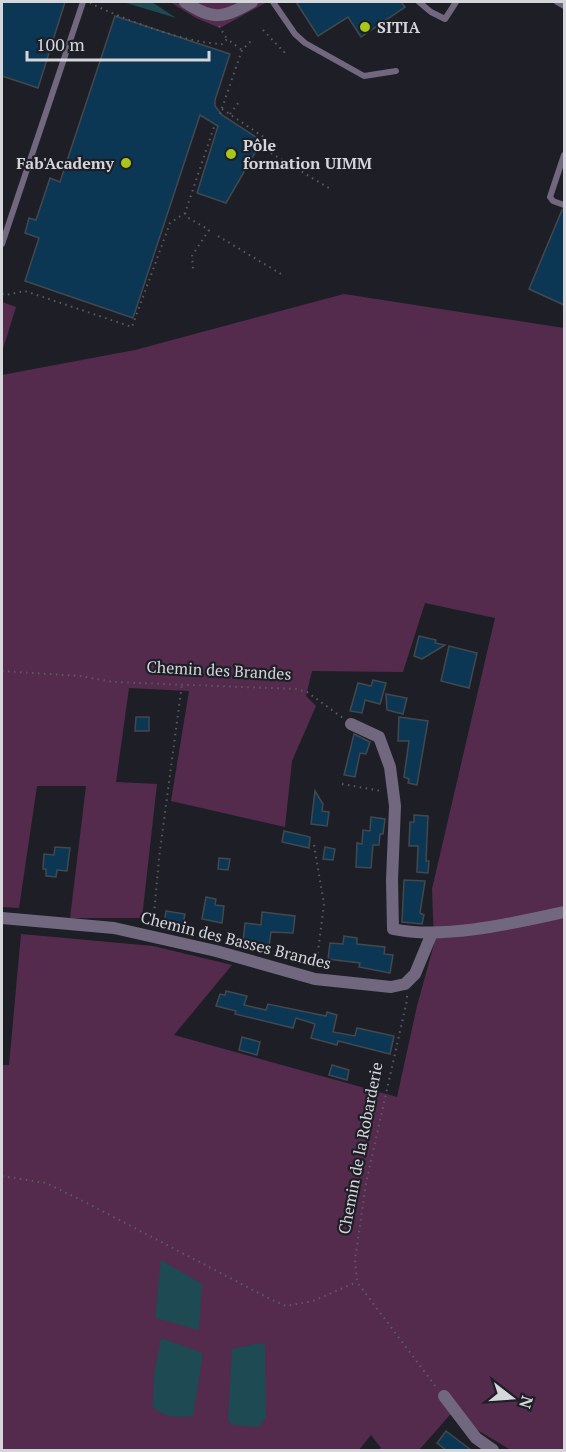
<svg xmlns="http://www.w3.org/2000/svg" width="566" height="1452" viewBox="0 0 566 1452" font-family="'PT Serif',serif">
	<rect width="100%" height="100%" fill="#1e1f26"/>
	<g fill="#542b4c">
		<polygon points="170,2 267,2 220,28 196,18"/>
		<polygon points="344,294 564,328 564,1450 511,1450 474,1428 456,1408 419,1450 378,1450 381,1448 371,1435 359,1450 2,1450 2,1065 9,1065 21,934 153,946 232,965 174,1035 397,1097 417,1006 434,944 432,889 495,618 425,603 403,672 312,671 306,696 316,706 292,761 285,827 171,801 189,691 129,688 116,782 157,784 142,918 70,918 86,786 37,786 19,908 2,907 2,375 135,350"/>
		<polygon points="2,302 16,307 2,352"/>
	</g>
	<g fill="#1d4a53">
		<polygon points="123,2 152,2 176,18"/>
		<polygon points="161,1260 202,1284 199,1330 155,1318"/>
		<path d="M161 1338 203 1353 193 1416C179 1418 163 1417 153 1407L154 1374Z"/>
		<polygon points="260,1343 265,1345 266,1417 259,1427 232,1425 228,1420 232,1349"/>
	</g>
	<g fill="#0c3754" stroke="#41484e" stroke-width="1.5">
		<polygon points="2,2 65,2 38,88 2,76"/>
		<polygon points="296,2 401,2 405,7 361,37 348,17 318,36"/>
		<polygon points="115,16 230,54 215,100 215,106 222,115 262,141 226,203 197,193 218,126 200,115 133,318 25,281 39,238 25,233 29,218 36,220 50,178 60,182"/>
		<polygon points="562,210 564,210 564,305 529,289"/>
		<polygon points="419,636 436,640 435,643 445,645 422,659 414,656"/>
		<polygon points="449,646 477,653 469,688 441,681"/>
		<polygon points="373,680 386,683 380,704 365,700 362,713 350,711 358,683 371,686"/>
		<polygon points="386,694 407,698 403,714 387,710"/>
		<polygon points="136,717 149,717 149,731 135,731"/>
		<polygon points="399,717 428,721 417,785 408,783 409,779 404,777 409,741 398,741"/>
		<polygon points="354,734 370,742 366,754 360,753 355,777 344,775"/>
		<polygon points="315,791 323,804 322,811 329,812 327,826 311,824"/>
		<polygon points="414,815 428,816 426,861 429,861 428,873 417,872 418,846 409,846 410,822 414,822"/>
		<polygon points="371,817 385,819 383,834 380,834 379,845 373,845 371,868 356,867 357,843 362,844 363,830 370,831"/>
		<polygon points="284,831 310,837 309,848 282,842"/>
		<polygon points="55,847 70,848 67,871 57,870 56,877 46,876 46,869 43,869 44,854 54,855"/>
		<polygon points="325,847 335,849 333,860 323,859"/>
		<polygon points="219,858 230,859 228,870 218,869"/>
		<polygon points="404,880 425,881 420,913 424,915 422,924 402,922"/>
		<polygon points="206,897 216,899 215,905 224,906 222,923 202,919"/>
		<polygon points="166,911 185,914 182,929 164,925"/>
		<polygon points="262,912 295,916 293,933 271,932 269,946 243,942 245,923 261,925"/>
		<polygon points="344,936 357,938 357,944 385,947 384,954 393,955 390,973 359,967 360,963 328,959 330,943 343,944"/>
		<polygon points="226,991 247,996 244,1005 266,1010 268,1004 326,1016 327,1012 337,1015 333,1032 355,1036 357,1028 394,1036 390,1054 338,1041 337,1045 311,1038 315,1024 296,1018 293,1028 235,1014 236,1011 216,1006 220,994 225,995"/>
		<polygon points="242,1037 260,1042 257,1055 239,1050"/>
		<polygon points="332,1065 349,1070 347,1080 329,1075"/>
		<polygon points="446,1431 471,1450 446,1450 437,1443"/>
	</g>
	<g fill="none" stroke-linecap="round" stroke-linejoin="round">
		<g stroke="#5b5c62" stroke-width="2" stroke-dasharray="1.5 4.5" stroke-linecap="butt">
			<path d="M90 3C123 19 185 43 222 44L227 39 242 50"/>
			<polyline points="219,26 227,39"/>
			<polyline points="263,30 284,52 286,50"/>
			<polyline points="222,109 265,138 261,145"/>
			<polyline points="220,114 242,50 253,39"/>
			<polyline points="230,114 239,102"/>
			<polyline points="271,153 332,190"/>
			<polyline points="185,213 187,217 209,230 192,256 193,269"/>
			<polyline points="218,236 281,274"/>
			<polyline points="2,294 6,295 25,291 132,327 170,223 185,213 215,124"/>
			<polyline points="2,671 80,676 113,682 296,689 307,692 343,718"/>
			<polyline points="342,784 381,791"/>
			<polyline points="314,845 324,904 316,967"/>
			<polyline points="153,926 159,858 182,684"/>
			<polyline points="407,996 407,1000 366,1183 355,1260 357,1282 436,1387"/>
			<polyline points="2,1176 46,1183 85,1202 270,1299 286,1306 313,1301 357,1282"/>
		</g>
		<g stroke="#71677e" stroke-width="6">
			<polyline points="273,2 295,34 305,43 364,76 396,71"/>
			<polyline points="419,2 431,12 445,19 456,2"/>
			<polyline points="557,2 564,6"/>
			<polyline points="564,205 553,201 550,197 564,155"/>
			<polyline points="2,244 83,2"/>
		</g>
		<g stroke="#71677e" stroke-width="12">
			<path d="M185 2C213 21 224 18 252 2"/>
			<path d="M351 724 379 737 390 767 395 806 392 880 393 929C443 940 514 923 564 912"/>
			<polyline points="2,918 114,928 216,951 315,979 391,987 405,984 415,974 432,933"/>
			<polyline points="444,1396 476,1438 493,1450"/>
		</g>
	</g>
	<g fill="#a9c71b" stroke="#1e1f26" stroke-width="2">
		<circle cx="365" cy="27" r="6"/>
		<circle cx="231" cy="154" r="6"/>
		<circle cx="126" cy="163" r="6"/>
	</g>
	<g text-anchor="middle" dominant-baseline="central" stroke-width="4.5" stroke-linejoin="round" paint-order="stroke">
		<g font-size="16" font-weight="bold" fill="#d4d6da" stroke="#1e1f26" text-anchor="start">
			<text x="377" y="27">SITIA</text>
			<text x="243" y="145">Pôle<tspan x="243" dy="18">formation UIMM</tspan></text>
			<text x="114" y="163" text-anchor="end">Fab'Academy</text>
		</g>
		<g font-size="16" fill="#d4d6da" stroke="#1e1f26">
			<text transform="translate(219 670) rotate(3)">Chemin des Brandes</text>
			<text transform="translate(236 940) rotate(14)">Chemin des Basses Brandes</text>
			<text transform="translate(360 1148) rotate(-79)">Chemin de la Robarderie</text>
		</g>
	</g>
	<rect width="566" height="1452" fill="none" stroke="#d4d6da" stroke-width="6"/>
	<g transform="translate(512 1398) rotate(107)" stroke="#1e1f26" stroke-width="4.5" paint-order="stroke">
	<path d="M0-4.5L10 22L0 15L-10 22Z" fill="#d4d6da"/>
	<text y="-9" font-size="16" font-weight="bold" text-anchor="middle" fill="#d4d6da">N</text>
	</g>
	<path d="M27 51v9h182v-9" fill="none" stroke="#d4d6da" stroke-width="3"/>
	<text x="36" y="51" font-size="18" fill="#d4d6da" stroke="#1e1f26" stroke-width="4.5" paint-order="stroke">100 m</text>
</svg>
